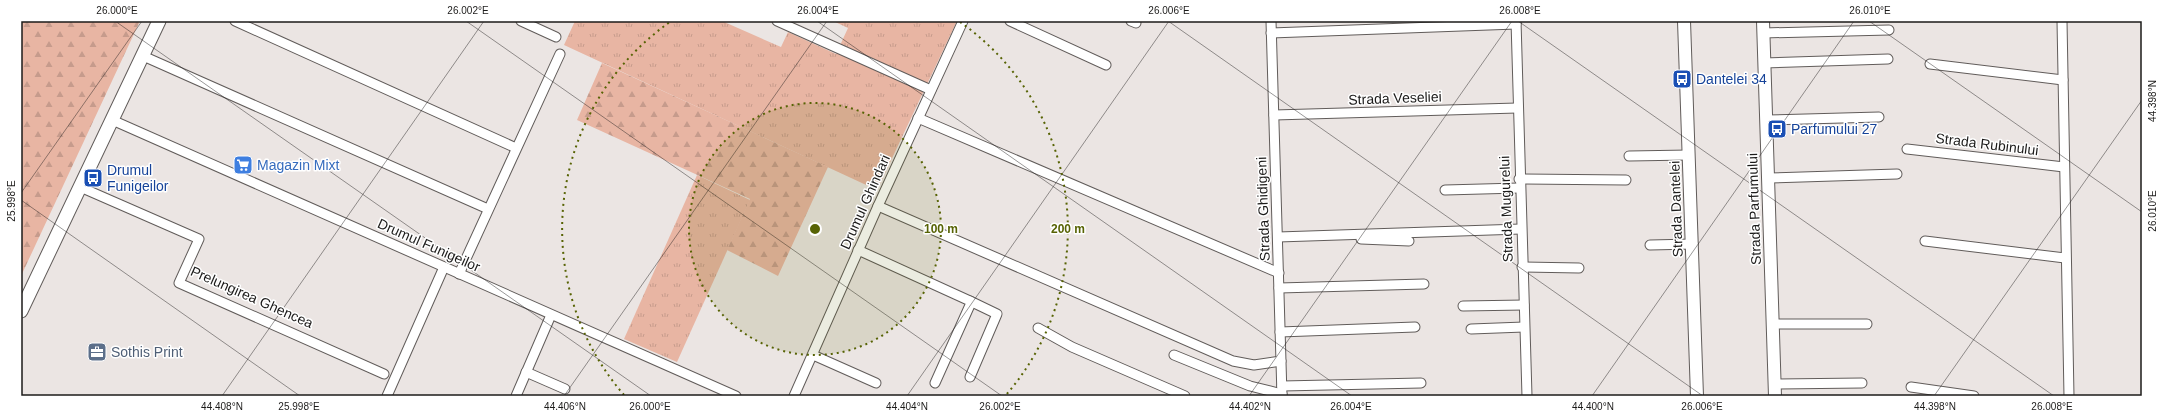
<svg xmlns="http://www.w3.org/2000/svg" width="2163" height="417" viewBox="0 0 2163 417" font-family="Helvetica,sans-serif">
	<defs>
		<pattern id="grass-tufts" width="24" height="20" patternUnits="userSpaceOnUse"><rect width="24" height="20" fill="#e8b5a3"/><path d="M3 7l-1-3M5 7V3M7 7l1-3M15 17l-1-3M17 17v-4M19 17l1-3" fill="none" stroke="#c69b8c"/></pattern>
		<pattern id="forest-firs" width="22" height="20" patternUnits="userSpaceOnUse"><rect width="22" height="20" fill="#e8b5a3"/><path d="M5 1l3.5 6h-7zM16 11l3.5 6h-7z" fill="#c69b8c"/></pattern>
	</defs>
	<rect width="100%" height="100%" fill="#ebe5e3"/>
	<g fill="url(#grass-tufts)">
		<polygon points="575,21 722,21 781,47 788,32 836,54 848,28 833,21 957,21 877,190 564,45"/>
		<polygon points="697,175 750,200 677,362 624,339"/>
	</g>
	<g fill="url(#forest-firs)">
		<polygon points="21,21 140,21 21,276"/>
		<polygon points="602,63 828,167 778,276 727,250 750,199 577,120"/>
	</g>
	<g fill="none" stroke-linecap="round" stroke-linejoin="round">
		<defs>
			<g id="minor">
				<polyline points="235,21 516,148"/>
				<polyline points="521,21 556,37"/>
				<polyline points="777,21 931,90"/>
				<polyline points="1010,21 1106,65"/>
				<polyline points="1131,21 1136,23"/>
				<polyline points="1271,21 1282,396"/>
				<polyline points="1516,21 1527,396"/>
				<polyline points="2062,21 2069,396"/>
				<polyline points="1271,33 1516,24"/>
				<polyline points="1763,33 1889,30"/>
				<polyline points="143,56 488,209"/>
				<polyline points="1764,63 1888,59"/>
				<polyline points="1930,64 2063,80"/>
				<polyline points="1274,115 1517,108"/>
				<polyline points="918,118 1279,273"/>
				<polyline points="112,120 736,396"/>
				<polyline points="1766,120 1879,117"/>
				<polyline points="1907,149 2064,167"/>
				<polyline points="1629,156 1689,155"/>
				<polyline points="1768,178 1897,174"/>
				<polyline points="1519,179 1626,180"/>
				<polyline points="80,187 199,239 179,283 384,374"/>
				<polyline points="1445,190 1519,188"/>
				<polyline points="878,206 1233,361 1254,365 1281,361"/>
				<polyline points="1278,237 1521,229"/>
				<polyline points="1361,239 1409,241"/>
				<polyline points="1925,241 2065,258"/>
				<polyline points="1650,245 1693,244"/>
				<polyline points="858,250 970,301 970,305 935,383"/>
				<polyline points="1522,267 1579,268"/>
				<polyline points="459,274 560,54"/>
				<polyline points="1279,288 1424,284"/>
				<polyline points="970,301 997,314 970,377"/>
				<polyline points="1463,306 1524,305"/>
				<polyline points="1773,324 1867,324"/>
				<polyline points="1038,328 1072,347 1185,396"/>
				<polyline points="1471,329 1524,327"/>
				<polyline points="1280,332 1415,327"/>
				<polyline points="813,355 876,383"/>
				<polyline points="1174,355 1250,386 1282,394"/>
				<polyline points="526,372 565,389"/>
				<polyline points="1775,384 1862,383"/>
				<polyline points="1282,386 1421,383"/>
				<polyline points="1911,387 1974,396"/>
				<polyline points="387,396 444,267"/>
				<polyline points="516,396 551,315"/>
				<polyline points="794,396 878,206 963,21"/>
			</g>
			<g id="tertiary">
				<polyline points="1684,21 1697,396"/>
				<polyline points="1763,21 1775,396"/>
			</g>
			<polyline id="secondary" points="21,311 159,21"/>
		</defs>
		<use href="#minor" stroke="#615c5a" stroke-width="11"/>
		<use href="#tertiary" stroke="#615c5a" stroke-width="14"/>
		<use href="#secondary" stroke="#615c5a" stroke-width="15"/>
		<use href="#minor" stroke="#fff" stroke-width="9"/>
		<use href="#tertiary" stroke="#fff" stroke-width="12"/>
		<use href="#secondary" stroke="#fff" stroke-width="13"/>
	</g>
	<path fill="none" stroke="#1c1b1a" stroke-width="1" stroke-opacity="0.45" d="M115 21 651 396M466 21 1002 396M817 21 1352 396M1168 21 1703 396M1518 21 2054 396M1869 21 2142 212M21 193 142 21M21 200 300 396M222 396 484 21M564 396 827 21M907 396 1169 21M1249 396 1512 21M1592 396 1854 21M1934 396 2142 100"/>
	<circle cx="815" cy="229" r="126" fill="#576304" fill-opacity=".12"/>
	<g fill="none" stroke="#576304" stroke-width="2" stroke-dasharray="2 4">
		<circle cx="815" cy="229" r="126"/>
		<path d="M624 395A253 253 0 0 1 670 22M960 22A253 253 0 0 1 1006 395"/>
	</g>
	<defs>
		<symbol id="bus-square" viewBox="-11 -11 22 22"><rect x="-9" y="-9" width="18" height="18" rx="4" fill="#1a4fb4" stroke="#fff"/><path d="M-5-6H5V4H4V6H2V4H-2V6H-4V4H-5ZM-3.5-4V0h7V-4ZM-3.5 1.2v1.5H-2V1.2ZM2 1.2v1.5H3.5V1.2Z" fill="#fff"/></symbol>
		<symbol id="supermarket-square" viewBox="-11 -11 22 22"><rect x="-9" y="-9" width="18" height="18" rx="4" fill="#3f7fe0" stroke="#fff"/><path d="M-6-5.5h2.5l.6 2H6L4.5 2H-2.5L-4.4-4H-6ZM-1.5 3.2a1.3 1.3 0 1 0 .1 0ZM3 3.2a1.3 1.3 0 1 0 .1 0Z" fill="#fff"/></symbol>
		<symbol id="office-square" viewBox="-11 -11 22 22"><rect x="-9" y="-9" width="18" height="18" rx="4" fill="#5c6f8a" stroke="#fff"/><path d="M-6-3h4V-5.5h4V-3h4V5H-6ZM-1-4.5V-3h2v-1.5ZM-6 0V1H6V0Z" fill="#fff"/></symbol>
	</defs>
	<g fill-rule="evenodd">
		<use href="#bus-square" x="1671" y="68" width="22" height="22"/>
		<use href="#bus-square" x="1766" y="118" width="22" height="22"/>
		<use href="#supermarket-square" x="232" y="154" width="22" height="22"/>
		<use href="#bus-square" x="82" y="167" width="22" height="22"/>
		<use href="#office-square" x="86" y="341" width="22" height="22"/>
	</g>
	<g text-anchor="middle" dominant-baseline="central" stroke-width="3" stroke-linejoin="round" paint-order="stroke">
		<g font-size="14" fill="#164399" stroke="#fff" text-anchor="start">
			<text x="1696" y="79">Dantelei 34</text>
			<text x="1791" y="129">Parfumului 27</text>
			<text x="107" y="170">Drumul<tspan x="107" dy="16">Funigeilor</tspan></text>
		</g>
		<g font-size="14" fill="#1c1b1a" stroke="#fff">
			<text transform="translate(1395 98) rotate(-2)">Strada Veseliei</text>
			<text transform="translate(1987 144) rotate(7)">Strada Rubinului</text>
			<text transform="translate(865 202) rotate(-66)">Drumul Ghindari</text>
			<text transform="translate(1263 209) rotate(-92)">Strada Ghidigeni</text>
			<text transform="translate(1506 209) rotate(-92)">Strada Mugurelui</text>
			<text transform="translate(1676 209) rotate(-92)">Strada Dantelei</text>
			<text transform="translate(1754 209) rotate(-92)">Strada Parfumului</text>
			<text transform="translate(429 245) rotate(24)">Drumul Funigeilor</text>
			<text transform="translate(252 297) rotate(24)">Prelungirea Ghencea</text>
		</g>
		<g font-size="14" fill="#366cbe" stroke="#fff" text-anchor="start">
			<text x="257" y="165">Magazin Mixt</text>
		</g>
		<g font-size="14" fill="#4e5e75" stroke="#fff" text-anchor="start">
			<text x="111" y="352">Sothis Print</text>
		</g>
	</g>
	<circle cx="815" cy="229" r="6" fill="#576304" stroke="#fff" stroke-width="2"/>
	<g font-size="12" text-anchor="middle" font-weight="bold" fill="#576304" stroke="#fff" stroke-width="3" stroke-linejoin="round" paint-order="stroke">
		<text x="941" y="233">100 m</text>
		<text x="1068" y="233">200 m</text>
	</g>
	<rect width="2163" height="417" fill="none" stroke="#ffffff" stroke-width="44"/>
	<rect x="22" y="22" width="2119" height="373" fill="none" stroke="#1c1b1a" stroke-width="1.5"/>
	<g font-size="10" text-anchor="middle" fill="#1c1b1a">
		<text x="117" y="14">26.000°E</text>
		<text x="468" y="14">26.002°E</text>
		<text x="818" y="14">26.004°E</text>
		<text x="1169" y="14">26.006°E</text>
		<text x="1520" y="14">26.008°E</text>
		<text x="1870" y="14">26.010°E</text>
		<text transform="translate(2152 101) rotate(-90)" y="4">44.398°N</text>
		<text transform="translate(11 201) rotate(-90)" y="4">25.998°E</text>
		<text transform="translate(2152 211) rotate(-90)" y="4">26.010°E</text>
		<text x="222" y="410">44.408°N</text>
		<text x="299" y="410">25.998°E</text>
		<text x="565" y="410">44.406°N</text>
		<text x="650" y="410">26.000°E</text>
		<text x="907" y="410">44.404°N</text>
		<text x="1000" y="410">26.002°E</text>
		<text x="1250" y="410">44.402°N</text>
		<text x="1351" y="410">26.004°E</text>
		<text x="1593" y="410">44.400°N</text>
		<text x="1702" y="410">26.006°E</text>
		<text x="1935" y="410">44.398°N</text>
		<text x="2052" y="410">26.008°E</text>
	</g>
</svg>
